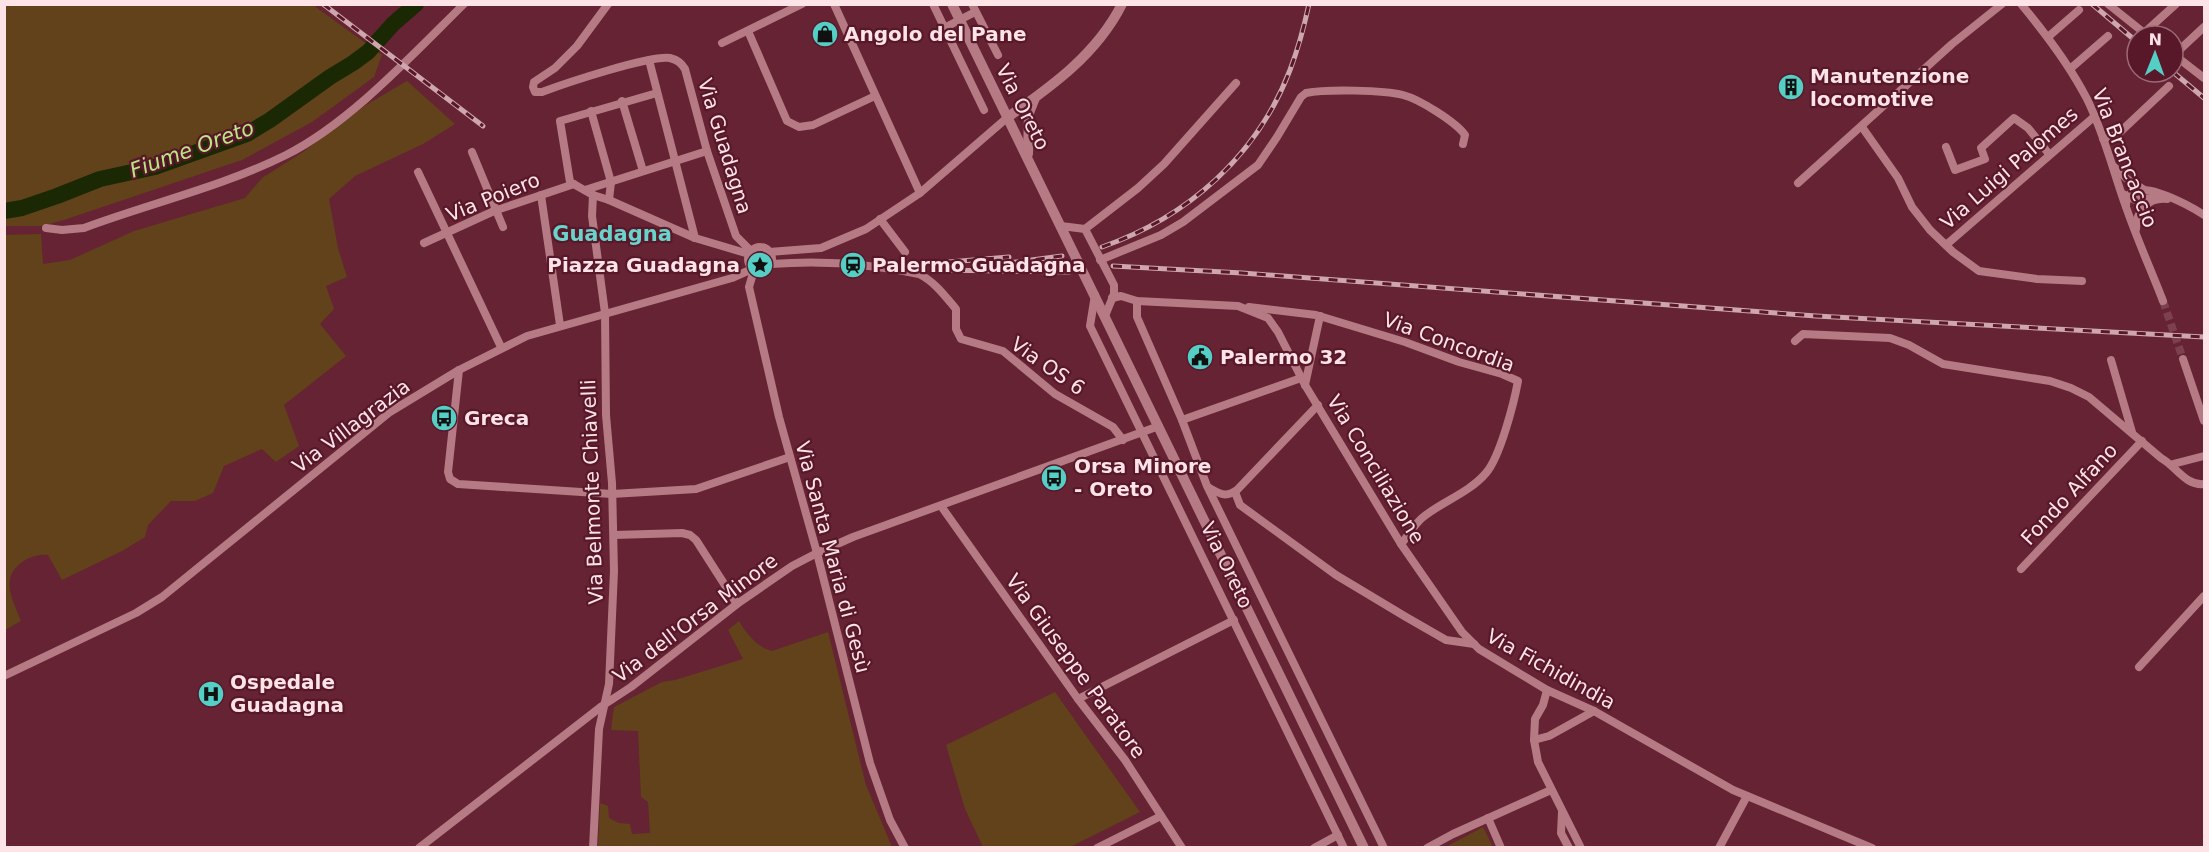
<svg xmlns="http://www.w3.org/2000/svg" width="2209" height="852" viewBox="0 0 2209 852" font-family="'DejaVu Sans',sans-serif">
	<rect width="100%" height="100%" fill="#652333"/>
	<g fill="#62421a">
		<polygon points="4,5 313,5 382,55 374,77 312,122 242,160 64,220 41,226 5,226"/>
		<path d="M407 81 455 124 423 144 355 176 329 199 338 248 347 277 326 286 334 309 320 324 346 356 284 405 299 446 276 462 262 449 224 466 213 493 195 501H171L148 525 145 537 122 551 62 580 48 555C33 553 14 563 10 579 7 592 17 610 21 621L5 630 4 235 41 234 43 264 70 260 134 231 245 198 262 178 303 152 366 105Z"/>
		<path d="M739 621C746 633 758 648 772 651L828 632 866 785 892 847H598L600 803 608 806 609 818 619 823 630 824 632 834 650 833 648 802 641 797 638 731 611 730 614 707 662 682 675 680 743 659 728 630Z"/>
		<polygon points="1055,692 1140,812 1070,847 983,847 965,809 946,745"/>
		<polygon points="1483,827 1493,847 1446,847"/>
	</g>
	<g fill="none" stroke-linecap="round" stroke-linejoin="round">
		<polyline stroke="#1a2903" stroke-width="16" points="4,211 22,208 57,196 100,179 155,167 247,134 270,120 330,77 353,63 368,52 393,24 416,4"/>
		<polyline stroke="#7c404e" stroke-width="8" stroke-dasharray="8 4" stroke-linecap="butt" points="2163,301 2183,359"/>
		<g stroke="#b57a84" stroke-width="8">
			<path d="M608 4 577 46 555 68 534 82 533 87 535 92H542C566 83 650 55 670 58 678 60 681 63 685 69L707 151 736 236 751 251"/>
			<polyline points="834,4 920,193"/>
			<polyline points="933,4 984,110"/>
			<polyline points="972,4 998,55"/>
			<path d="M2021 4C2046 34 2069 64 2087 99 2104 133 2113 171 2126 207 2137 239 2151 270 2163 301"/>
			<polyline points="2108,4 2148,36"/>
			<polyline points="944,28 975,12"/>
			<polyline points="748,31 787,121 799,127 813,125 875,96"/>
			<polyline points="2144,33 2176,4"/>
			<polyline points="2048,37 2079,10"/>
			<polyline points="722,43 802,4"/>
			<polyline points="2173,54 2204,78"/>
			<polyline points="2174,55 2204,27"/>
			<polyline points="649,60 695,238"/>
			<polyline points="2070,69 2108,36"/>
			<polyline points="657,93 560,121 570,182 593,195 609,200 695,238 749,254"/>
			<polyline points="622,101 643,171"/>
			<polyline points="591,111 611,182 609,200"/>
			<polyline points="1862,127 1898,178 1912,207 1930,230 1953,252 1979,271 2037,279 2082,281"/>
			<polyline points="2103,139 2118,134 2169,86"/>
			<polyline points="1946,147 1955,170 1985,159 1981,148 2014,118 2028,128 2049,154"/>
			<polyline points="472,152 503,227"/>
			<polyline points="2113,166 2126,178 2143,189"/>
			<polyline points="418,172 501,347"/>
			<polyline points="1798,183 1952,44 2002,4"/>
			<polyline points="585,190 707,151"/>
			<polyline points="2123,194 2135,200 2153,198"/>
			<polyline points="541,195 560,325"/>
			<polyline points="593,195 592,216 605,313 606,415 612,483 614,571 609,684 599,729 593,848"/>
			<path d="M2126 206C2126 170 2189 205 2204 215"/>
			<polyline points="880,219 905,252"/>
			<polyline points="1061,226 1085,229 1114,285 1114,294 1105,316"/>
			<path d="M46 228 62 230 84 228C151 203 222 187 286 155 350 123 413 54 464 4"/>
			<polyline points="1085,229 1138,188 1164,164 1236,83"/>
			<path d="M2136 229C2136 211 2148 197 2167 199"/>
			<polyline points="424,243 494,211 574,184"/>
			<polyline points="1946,245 2095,116"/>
			<circle cx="760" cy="259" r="12"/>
			<polyline points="769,252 821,248 866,229 920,193 1008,117"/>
			<path d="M1100 260 1161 235 1183 222 1258 165 1277 137 1301 97 1306 93C1326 89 1384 90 1403 95 1419 99 1456 122 1465 135L1463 144"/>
			<path d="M771 264C823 260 868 263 919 274 935 282 945 296 956 309V329L961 339 1003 351 1055 394 1113 427 1123 440"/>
			<polyline points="754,270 749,287 779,417 817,553 870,763 890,820 905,848"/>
			<polyline points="1095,295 1090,326 1344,848"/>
			<polyline points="1112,298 1121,296 1137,301 1238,306 1268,318 1278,332 1305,385 1401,544 1462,632 1479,649 1547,690 1594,711 1733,790 1872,848"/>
			<polyline points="1137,301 1137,317 1182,420 1207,486 1384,848"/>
			<path d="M1249 307 1316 315 1405 342 1459 362 1502 374 1518 381C1514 403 1500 457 1486 473 1469 493 1441 502 1422 518 1414 525 1408 536 1401 544"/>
			<path d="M1795 341 1803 334 1890 338 1909 345 1943 364 2050 381 2071 388 2089 397 2161 458C2176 466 2185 486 2204 484"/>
			<polyline points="2183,359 2204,421"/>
			<polyline points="2111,360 2132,432"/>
			<polyline points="459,370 448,472 450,479 458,484 612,494 696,489 790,457"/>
			<polyline points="1305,385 1320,316"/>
			<polyline points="1182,420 1301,378"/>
			<polyline points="2173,464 2204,456"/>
			<path d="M1208 487C1219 494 1226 498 1237 490L1318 405"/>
			<polyline points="1235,492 1240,505 1336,575 1406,617 1446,640 1474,644"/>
			<polyline points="941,506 1078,699 1125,760 1182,848"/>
			<polyline points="614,535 682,533 690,535 696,540 737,604"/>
			<polyline points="2021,569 2142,441"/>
			<polyline points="2139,667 2204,596"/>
			<polyline points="4,676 136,613 162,597 390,412 459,370 527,336 732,278 752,269"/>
			<polyline points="1547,690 1543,705 1535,719 1534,740 1538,762 1581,848"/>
			<polyline points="1078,699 1234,620"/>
			<polyline points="1534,740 1549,736 1594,711"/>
			<polyline points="1562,812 1561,833 1569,848"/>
			<polyline points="1488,818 1501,848"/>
			<polyline points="419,848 602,706 631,687 737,604 792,566 817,553 853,537 1159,426"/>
			<polyline points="1097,848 1161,816"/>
			<polyline points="1314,848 1338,835"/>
			<polyline points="1427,848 1453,834 1551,790"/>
			<polyline points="1719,848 1747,796"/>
		</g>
		<g stroke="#b57a84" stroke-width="10">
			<polyline points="952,4 1364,848"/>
			<path d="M1008 117C1052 86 1097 54 1122 4"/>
			<polyline points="1028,154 1029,113 1035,98"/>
		</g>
		<defs>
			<g id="rail">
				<polyline points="323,4 483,126"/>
				<polyline points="2092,4 2137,42"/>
				<polyline points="2173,72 2204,98"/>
				<path d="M1102 247C1188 217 1257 156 1290 70 1298 49 1304 27 1309 4"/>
				<polyline points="949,262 1009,257"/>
				<polyline points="1000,264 1062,256"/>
				<polyline points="1113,266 1242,273 1816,316 2204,337"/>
				<polyline points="938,270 1070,272"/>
			</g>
		</defs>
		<use href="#rail" stroke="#cea7ae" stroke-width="5"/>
		<use href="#rail" stroke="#591829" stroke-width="3" stroke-dasharray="9" stroke-linecap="butt"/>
	</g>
	<defs>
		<symbol id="shop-disc" viewBox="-11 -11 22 22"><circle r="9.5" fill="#55cec5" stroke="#591829"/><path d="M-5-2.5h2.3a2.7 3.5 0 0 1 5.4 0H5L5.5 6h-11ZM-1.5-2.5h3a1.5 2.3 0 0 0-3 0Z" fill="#111"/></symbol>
		<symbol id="building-disc" viewBox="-11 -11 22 22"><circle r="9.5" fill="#55cec5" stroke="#591829"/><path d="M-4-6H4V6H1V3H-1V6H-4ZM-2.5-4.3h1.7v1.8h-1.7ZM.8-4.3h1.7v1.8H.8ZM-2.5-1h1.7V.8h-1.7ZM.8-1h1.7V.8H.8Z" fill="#111"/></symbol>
		<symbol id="sight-disc" viewBox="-11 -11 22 22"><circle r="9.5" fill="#55cec5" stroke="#591829"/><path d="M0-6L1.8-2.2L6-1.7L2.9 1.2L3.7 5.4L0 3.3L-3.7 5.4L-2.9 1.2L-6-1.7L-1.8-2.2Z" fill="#111"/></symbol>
		<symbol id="station-disc" viewBox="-11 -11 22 22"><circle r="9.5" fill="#55cec5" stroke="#591829"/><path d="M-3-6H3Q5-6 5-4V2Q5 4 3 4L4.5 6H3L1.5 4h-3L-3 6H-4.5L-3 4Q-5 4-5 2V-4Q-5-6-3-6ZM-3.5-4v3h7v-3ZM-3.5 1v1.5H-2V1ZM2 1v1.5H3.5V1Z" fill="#111"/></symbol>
		<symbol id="civic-disc" viewBox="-11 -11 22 22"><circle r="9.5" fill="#55cec5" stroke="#591829"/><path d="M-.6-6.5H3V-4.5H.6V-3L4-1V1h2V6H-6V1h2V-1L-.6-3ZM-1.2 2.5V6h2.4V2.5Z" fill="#111"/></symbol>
		<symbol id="bus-disc" viewBox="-11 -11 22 22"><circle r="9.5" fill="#55cec5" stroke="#591829"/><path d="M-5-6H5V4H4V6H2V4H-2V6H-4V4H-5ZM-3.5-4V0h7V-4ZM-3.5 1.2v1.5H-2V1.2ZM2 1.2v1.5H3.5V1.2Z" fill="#111"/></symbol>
		<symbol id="hospital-disc" viewBox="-11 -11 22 22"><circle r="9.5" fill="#55cec5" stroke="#591829"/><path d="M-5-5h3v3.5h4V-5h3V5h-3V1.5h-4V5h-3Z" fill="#111"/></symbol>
	</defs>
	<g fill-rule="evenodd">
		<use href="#shop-disc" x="810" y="19" width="30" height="30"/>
		<use href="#building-disc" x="1776" y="72" width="30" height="30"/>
		<use href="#sight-disc" x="745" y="250" width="30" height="30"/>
		<use href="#station-disc" x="838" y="250" width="30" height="30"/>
		<use href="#civic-disc" x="1185" y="342" width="30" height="30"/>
		<use href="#bus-disc" x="429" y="403" width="30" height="30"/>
		<use href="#bus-disc" x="1039" y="463" width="30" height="30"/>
		<use href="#hospital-disc" x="196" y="679" width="30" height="30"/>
	</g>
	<g text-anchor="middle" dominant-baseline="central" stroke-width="4.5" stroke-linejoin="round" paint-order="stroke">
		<g font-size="20" font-weight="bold" fill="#fee4e7" stroke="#591829" text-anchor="start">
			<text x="844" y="34">Angolo del Pane</text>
			<text x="1810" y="76">Manutenzione<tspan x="1810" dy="23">locomotive</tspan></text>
			<text x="740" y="265" text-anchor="end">Piazza Guadagna</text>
			<text x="872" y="265">Palermo Guadagna</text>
			<text x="1220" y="357">Palermo 32</text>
			<text x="464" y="418">Greca</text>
			<text x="1074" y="466">Orsa Minore<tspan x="1074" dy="23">- Oreto</tspan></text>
			<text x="230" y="682">Ospedale<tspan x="230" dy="23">Guadagna</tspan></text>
		</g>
		<g font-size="20" fill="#fee4e7" stroke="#591829">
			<text transform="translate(1023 107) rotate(63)">Via Oreto</text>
			<text transform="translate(725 146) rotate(73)">Via Guadagna</text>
			<text transform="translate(2125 158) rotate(69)">Via Brancaccio</text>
			<text transform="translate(2009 168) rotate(-41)">Via Luigi Palomes</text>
			<text transform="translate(493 197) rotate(-22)">Via Poiero</text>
			<text transform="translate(1449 342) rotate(20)">Via Concordia</text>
			<text transform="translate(1048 366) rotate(35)">Via OS 6</text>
			<text transform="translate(351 426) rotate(-37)">Via Villagrazia</text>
			<text transform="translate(1376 469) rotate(59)">Via Conciliazione</text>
			<text transform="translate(592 492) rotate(-92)">Via Belmonte Chiavelli</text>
			<text transform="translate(2069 494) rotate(-47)">Fondo Alfano</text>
			<text transform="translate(833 557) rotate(75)">Via Santa Maria di Gesù</text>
			<text transform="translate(1227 565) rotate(64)">Via Oreto</text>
			<text transform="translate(695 618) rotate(-37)">Via dell'Orsa Minore</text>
			<text transform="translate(1076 666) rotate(54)">Via Giuseppe Paratore</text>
			<text transform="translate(1551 669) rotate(29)">Via Fichidindia</text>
		</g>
		<g font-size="21" font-style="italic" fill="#bae684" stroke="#591829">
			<text transform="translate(192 149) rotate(-20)">Fiume Oreto</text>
		</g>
		<g font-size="21" font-weight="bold" fill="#69d4cc" stroke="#591829">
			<text x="612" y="234">Guadagna</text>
		</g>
	</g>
	<rect width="2209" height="852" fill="none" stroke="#fee4e7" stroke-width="12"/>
	<g transform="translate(2155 54) rotate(1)"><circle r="28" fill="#591829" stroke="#9b6a75" stroke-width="1.5"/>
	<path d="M0-4.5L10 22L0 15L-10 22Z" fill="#55cec5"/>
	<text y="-9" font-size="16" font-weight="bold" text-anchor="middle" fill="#fee4e7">N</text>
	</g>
</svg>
